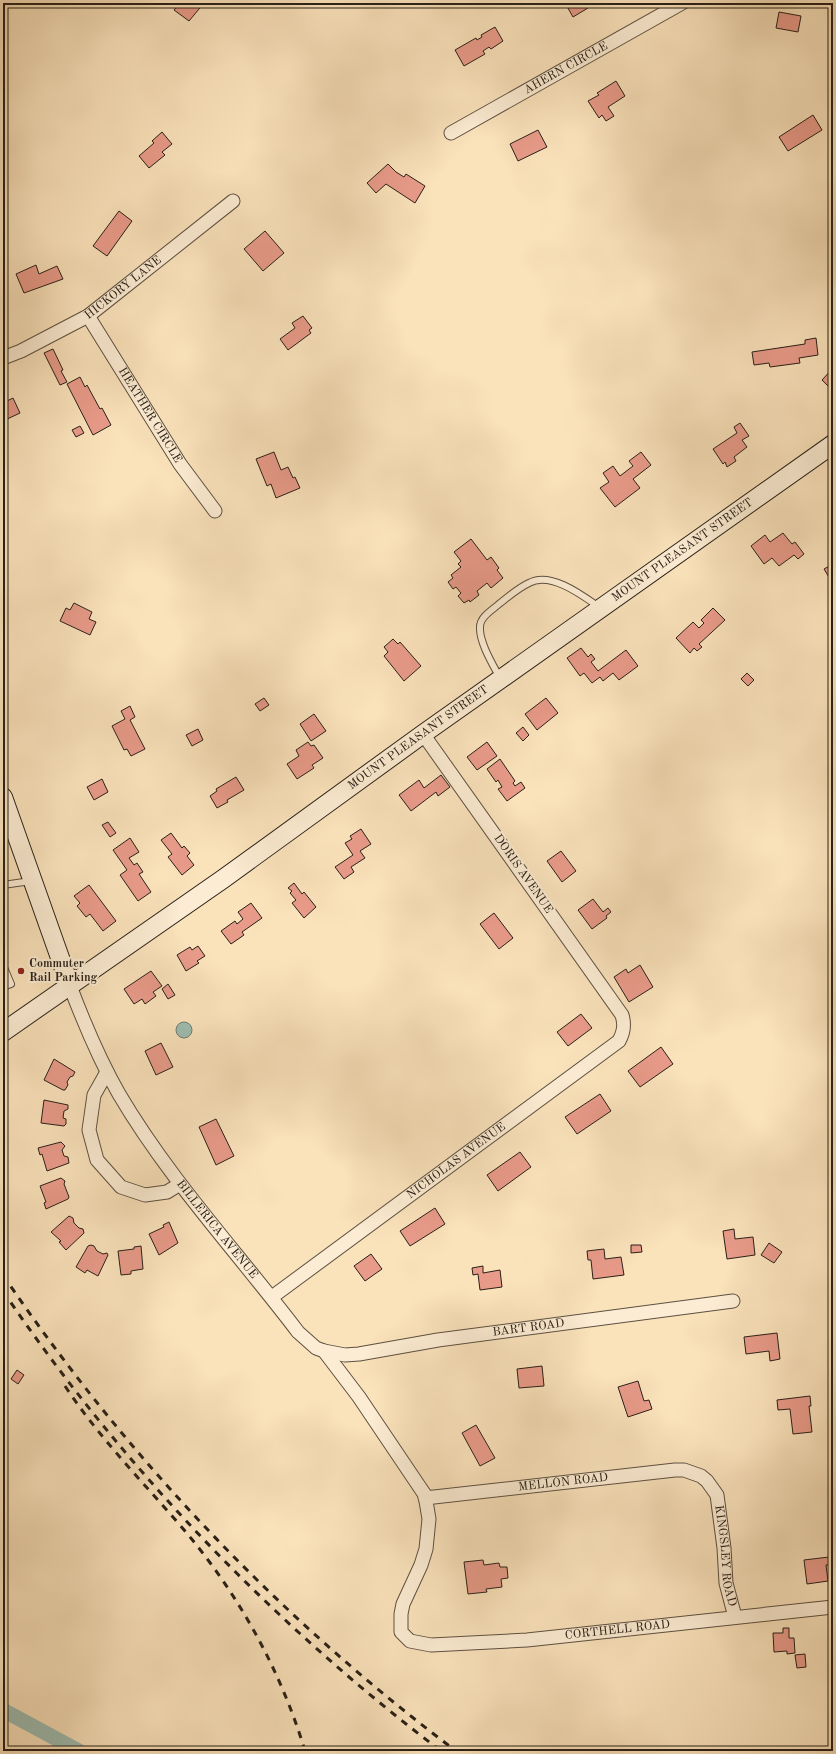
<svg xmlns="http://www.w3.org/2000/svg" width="836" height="1754" viewBox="0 0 836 1754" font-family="'Old Standard TT',serif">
	<rect width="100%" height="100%" fill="#fae2bb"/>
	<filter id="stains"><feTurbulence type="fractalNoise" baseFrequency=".005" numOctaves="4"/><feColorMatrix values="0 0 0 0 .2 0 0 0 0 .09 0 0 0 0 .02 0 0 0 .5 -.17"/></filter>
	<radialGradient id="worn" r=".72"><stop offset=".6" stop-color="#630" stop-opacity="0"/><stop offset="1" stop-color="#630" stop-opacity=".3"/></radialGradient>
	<circle fill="#9ebdb1" stroke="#6f7e73" cx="184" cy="1030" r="8"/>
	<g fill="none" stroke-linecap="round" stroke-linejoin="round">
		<polyline stroke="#9ebdb1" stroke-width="15" points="3,1710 79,1751"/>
	</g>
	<g fill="#e99b8a" stroke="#292017">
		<polygon points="180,3 204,3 189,21 174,10"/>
		<polygon points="565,3 596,3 586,6 588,8 573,17"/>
		<polygon points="779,12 801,16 798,32 776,28"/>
		<polygon points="495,27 503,41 491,49 489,47 483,51 485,54 464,66 455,50 476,38 477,40 482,37 481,35"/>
		<polygon points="616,81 625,96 608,107 614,116 606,121 602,115 599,118 588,101 599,95 597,93"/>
		<polygon points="813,115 822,130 788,151 779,137"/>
		<polygon points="538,130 547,147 518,161 510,144"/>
		<polygon points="162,132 172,144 162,152 165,155 149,168 139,156 154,143 152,141"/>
		<polygon points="388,164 396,172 404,177 406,174 425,186 415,203 386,184 376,193 367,183"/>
		<polygon points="119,211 132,221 107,256 93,246"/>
		<polygon points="265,231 284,253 263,271 244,249"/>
		<polygon points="36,265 39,274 57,266 63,279 24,293 16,274"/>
		<polygon points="303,316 312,328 309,330 311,333 288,350 280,339 295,328 292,323"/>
		<polygon points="816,338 818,355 799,358 800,363 770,367 769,363 754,365 752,352 805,344 805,340"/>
		<polygon points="53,349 63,370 61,371 67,382 60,385 44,353"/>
		<polygon points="833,368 833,391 822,380"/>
		<polygon points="80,377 85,387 87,385 100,409 102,408 111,425 93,435 67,384"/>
		<polygon points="13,398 20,413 3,421 3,403"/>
		<polygon points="740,423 749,436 742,440 747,447 734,457 736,461 727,467 725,462 723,464 713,449 737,433 734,427"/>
		<polygon points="80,426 84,433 76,437 72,430"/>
		<polygon points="274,452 281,470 288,467 293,478 295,477 300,488 276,498 271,484 267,486 256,459"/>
		<polygon points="641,452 651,465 633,479 640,488 615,507 600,488 609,482 603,473 613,466 620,476 633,466 629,461"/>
		<polygon points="783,533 792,544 795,542 804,554 798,559 794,555 779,566 772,558 764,564 751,546 765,535 770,542"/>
		<polygon points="471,539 487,560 491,557 499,568 497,570 503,578 491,588 487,583 477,591 479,595 470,602 469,600 464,603 458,596 461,593 456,587 453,589 448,582 453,578 451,575 461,567 458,564 461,561 454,552"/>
		<polygon points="833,564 833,584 824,569"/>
		<polygon points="74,603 92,612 89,619 96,622 90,635 60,621 66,608 70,610"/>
		<polygon points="713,608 725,620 699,644 702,647 697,651 694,648 690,653 676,638 693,622 699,628 704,623 701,620"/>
		<polygon points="393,639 398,644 400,642 421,666 404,681 384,656 388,652 384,647"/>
		<polygon points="581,648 588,657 591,654 595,659 591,662 598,671 626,650 638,666 619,680 613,673 603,681 600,677 592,683 584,673 580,676 567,658"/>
		<polygon points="747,673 754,680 748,686 741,679"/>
		<polygon points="264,698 269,705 260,711 255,704"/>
		<polygon points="546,698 558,713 537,730 525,714"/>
		<polygon points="130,706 135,717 130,720 145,749 131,756 127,749 124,750 112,726 125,719 121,711"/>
		<polygon points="314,714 326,731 311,741 300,724"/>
		<polygon points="523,727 529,735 523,741 516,733"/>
		<polygon points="198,729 203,740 192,746 186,735"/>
		<polygon points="308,742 311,746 314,745 323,758 312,765 314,768 297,779 287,764 299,756 296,750"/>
		<polygon points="487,742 497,756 477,770 467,757"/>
		<polygon points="500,759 515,781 513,783 515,786 521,782 525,788 507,801 498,789 502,787 498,780 496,782 487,769"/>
		<polygon points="441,775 450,787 438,796 436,792 411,811 399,795 419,780 424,788"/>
		<polygon points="236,777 244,790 227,800 228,802 217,808 210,796 217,791 216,789"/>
		<polygon points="102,779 108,792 94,800 87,787"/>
		<polygon points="108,822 116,833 110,837 102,825"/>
		<polygon points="361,829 371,844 360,851 365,858 351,867 354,872 344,879 335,867 353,855 345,843 352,839 350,836"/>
		<polygon points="171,833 182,848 184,846 190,853 187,856 194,865 182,875 168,857 172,854 161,840"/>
		<polygon points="130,838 139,852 129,858 134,865 137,863 143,872 139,874 151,892 138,901 120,875 127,870 113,850"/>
		<polygon points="561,851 576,871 562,882 547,861"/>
		<polygon points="294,883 302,894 304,892 316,907 304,918 292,903 296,900 290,893 292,891 288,888"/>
		<polygon points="89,885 116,921 103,931 90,914 86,917 77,906 80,903 74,896"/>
		<polygon points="593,899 603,912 608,908 611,912 606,916 607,918 592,929 578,910"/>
		<polygon points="251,903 262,918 242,932 244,935 231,944 221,931 235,921 237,924 243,919 238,912"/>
		<polygon points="494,913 513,938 499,949 480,924"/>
		<polygon points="198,946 205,956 197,961 199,963 186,971 177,955 190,947 192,950"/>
		<polygon points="640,965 653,987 629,1002 614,977 626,969 628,973"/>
		<polygon points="151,971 162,986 153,992 156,996 145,1004 142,999 134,1004 124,989"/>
		<polygon points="168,984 175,995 168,999 162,989"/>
		<polygon points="581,1014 592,1028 568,1046 557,1032"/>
		<polygon points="161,1043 173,1067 156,1075 145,1051"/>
		<polygon points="661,1047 673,1064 640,1087 628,1071"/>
		<polygon points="54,1059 75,1072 73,1076 70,1077 67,1082 68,1085 65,1090 63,1090 44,1080"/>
		<polygon points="600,1094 611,1111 577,1134 565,1117"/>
		<polygon points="44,1100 68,1105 68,1109 64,1111 63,1118 66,1119 66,1124 64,1126 41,1123"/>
		<polygon points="216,1119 234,1156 216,1165 199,1127"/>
		<polygon points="61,1142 65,1146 62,1150 64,1156 68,1157 69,1163 47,1171 42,1154 40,1155 38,1148"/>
		<polygon points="520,1152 531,1167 498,1191 487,1175"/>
		<polygon points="61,1178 65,1181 64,1184 69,1197 68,1199 46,1209 44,1203 46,1202 40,1186"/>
		<polygon points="435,1208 445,1224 410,1246 400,1231"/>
		<polygon points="69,1216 73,1218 74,1223 79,1228 83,1229 84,1233 66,1250 59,1242 61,1241 51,1232"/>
		<polygon points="169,1222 178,1243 159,1255 149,1234 164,1227 163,1225"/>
		<polygon points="734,1229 735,1239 753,1237 755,1255 727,1259 723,1231"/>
		<polygon points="769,1243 782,1252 774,1263 761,1255"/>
		<polygon points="91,1245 94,1246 97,1251 103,1254 107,1253 108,1255 98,1276 87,1270 85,1273 76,1267 88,1246"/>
		<polygon points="631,1245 641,1245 642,1252 631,1253"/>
		<polygon points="141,1246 143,1269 131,1271 131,1274 121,1275 118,1251 134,1249 134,1247"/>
		<polygon points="604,1249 605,1259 621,1257 624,1275 593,1279 591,1260 588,1260 587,1251"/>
		<polygon points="371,1254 382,1269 365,1281 354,1266"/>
		<polygon points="483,1266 483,1273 500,1270 502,1287 480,1290 478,1274 473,1275 472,1268"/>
		<polygon points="777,1333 780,1359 770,1361 769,1351 746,1354 744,1337"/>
		<polygon points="542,1366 544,1386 519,1388 517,1369"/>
		<polygon points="17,1370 24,1375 18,1384 11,1379"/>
		<polygon points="638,1381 644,1401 649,1400 652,1409 628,1417 618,1387"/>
		<polygon points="810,1396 811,1406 809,1406 812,1432 793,1434 790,1409 778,1410 777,1400"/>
		<polygon points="476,1425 495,1458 480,1466 462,1433"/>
		<polygon points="829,1557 830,1565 826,1565 828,1581 807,1584 804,1560"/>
		<polygon points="483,1560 484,1565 499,1563 500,1567 507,1567 508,1578 501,1579 502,1587 486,1589 487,1592 468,1594 464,1562"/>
		<polygon points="783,1628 789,1628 789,1638 794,1638 795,1653 787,1654 787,1651 774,1652 773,1633 783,1633"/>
		<polygon points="805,1654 806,1667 797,1668 795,1655"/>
	</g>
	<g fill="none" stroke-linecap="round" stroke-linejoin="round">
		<defs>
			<g id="lane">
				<path d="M500 678C493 665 479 642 480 627 480 617 492 610 499 604 508 597 518 588 529 583 550 571 582 595 599 607"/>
				<polyline points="3,833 13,829"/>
				<polyline points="3,885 31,881"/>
				<polyline points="3,965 11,984 3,987"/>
			</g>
			<g id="street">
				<path id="s1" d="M451 133 682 3"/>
				<path id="s2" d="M88 316 180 464 215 511"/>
				<path id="s3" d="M3 358 21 351 88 316 233 201"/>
				<path id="s4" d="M70 986C84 1023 99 1059 119 1094 169 1179 238 1253 298 1332L316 1348 324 1351 359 1397 425 1495 429 1519 426 1549 421 1565 403 1604 401 1614V1632L410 1641 431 1645 527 1640 833 1607"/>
				<polyline points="107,1072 94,1095 89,1130 97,1160 121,1187 145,1195 167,1192 180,1184"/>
				<path id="s5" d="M272 1297 619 1041C624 1032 625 1025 622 1015L423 734"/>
				<path id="s6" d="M324 1351 345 1355 359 1354 438 1340 733 1301"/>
				<path id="s7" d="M425 1498 675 1470H684L701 1476 707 1481 717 1495 724 1548 726 1583 735 1617"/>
			</g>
			<g id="secondary">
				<polyline points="3,797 70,986"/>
				<path id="s8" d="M3 1032 223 879 423 734 833 444"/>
			</g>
		</defs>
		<use href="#lane" stroke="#5d5040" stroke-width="8"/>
		<use href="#street" stroke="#5d5040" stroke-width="15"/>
		<use href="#secondary" stroke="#292017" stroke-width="20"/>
		<use href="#lane" stroke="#fcecd3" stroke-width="6"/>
		<use href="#street" stroke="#fcecd3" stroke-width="13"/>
		<use href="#secondary" stroke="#fcecd3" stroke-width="18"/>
		<g stroke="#292017" stroke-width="3" stroke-dasharray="7 7" stroke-linecap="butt">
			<path d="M3 1275C128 1459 278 1617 456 1751"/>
			<path d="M3 1291C122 1467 272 1623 441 1751"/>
			<path d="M65 1386C100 1439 144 1483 185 1531 239 1595 281 1671 305 1751"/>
		</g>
	</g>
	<circle fill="#8f2418" stroke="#fcecd3" stroke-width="1.5" cx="21" cy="971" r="4"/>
	<g text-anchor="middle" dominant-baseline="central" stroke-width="4" stroke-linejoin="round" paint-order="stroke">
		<g font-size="12" fill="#292017" stroke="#fcecd3">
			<text stroke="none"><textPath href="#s1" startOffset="132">AHERN CIRCLE</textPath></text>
			<text stroke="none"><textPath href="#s3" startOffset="140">HICKORY LANE</textPath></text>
			<text stroke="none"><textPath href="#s2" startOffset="117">HEATHER CIRCLE</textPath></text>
			<text stroke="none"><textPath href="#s8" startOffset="833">MOUNT PLEASANT STREET</textPath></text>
			<text stroke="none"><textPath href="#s8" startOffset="509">MOUNT PLEASANT STREET</textPath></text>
			<text transform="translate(523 874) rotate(55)">DORIS AVENUE</text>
			<text stroke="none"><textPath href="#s5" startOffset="229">NICHOLAS AVENUE</textPath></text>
			<text stroke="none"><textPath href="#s4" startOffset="286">BILLERICA AVENUE</textPath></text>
			<text stroke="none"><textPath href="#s6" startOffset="207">BART ROAD</textPath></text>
			<text stroke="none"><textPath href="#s7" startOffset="139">MELLON ROAD</textPath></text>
			<text stroke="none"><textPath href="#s7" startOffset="365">KINGSLEY ROAD</textPath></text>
			<text stroke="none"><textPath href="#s4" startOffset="989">CORTHELL ROAD</textPath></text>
		</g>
		<g font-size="12" font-weight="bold" fill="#292017" stroke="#fcecd3" text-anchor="start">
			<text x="29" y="964">Commuter<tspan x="29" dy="14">Rail Parking</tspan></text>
		</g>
	</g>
	<rect width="836" height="1754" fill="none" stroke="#fae2bb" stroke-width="16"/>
	<rect x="4" y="4" width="828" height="1746" fill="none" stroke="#292017" stroke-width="2"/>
	<rect x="8" y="8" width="820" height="1738" fill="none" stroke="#292017"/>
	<rect width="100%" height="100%" filter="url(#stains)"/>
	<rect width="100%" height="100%" fill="url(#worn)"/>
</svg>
